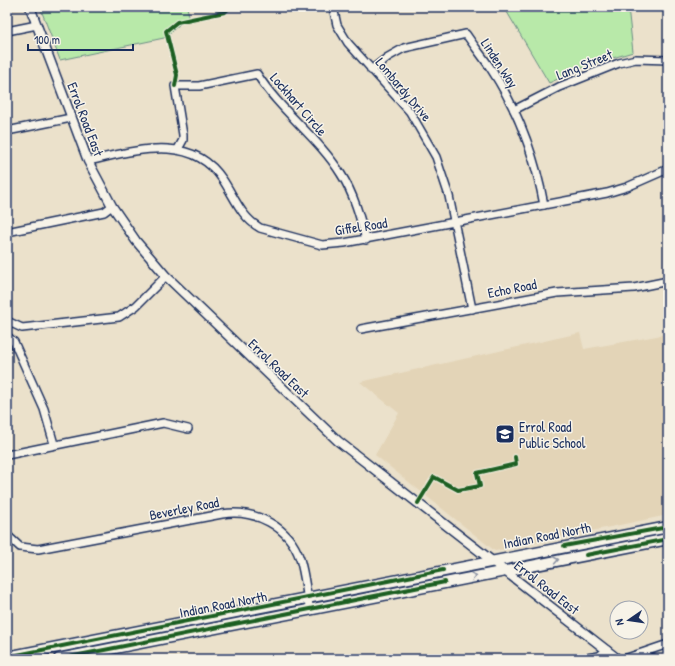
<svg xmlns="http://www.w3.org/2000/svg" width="675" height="666" viewBox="0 0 675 666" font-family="'Patrick Hand',sans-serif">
	<rect width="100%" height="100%" fill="#ebe1cb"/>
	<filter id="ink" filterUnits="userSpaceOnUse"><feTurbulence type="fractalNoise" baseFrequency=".025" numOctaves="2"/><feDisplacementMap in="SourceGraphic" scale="8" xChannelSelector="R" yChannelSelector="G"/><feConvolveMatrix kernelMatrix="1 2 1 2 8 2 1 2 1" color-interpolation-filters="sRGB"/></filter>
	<g filter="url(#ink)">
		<polygon fill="#e3d4b7" points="580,333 584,349 668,334 668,515 495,551 375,455 399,413 360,382"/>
		<g fill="#b8e9a9" stroke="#6a8c84">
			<polygon points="40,7 187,7 189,16 164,38 60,60"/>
			<polygon points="504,7 628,7 633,52 589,65 549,83"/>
		</g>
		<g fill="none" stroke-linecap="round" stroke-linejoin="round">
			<defs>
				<g id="minor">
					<polyline points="333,7 337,25 348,43 410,112 436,157 449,196 472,309"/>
					<polyline points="7,31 37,25"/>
					<path d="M371 70 388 57 404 48 466 34C474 46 483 57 491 69 518 110 535 156 544 205"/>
					<polyline points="514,110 559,87 619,63 636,59 668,60"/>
					<polyline points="7,131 71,118"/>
					<path d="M178 149 183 140V135L175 86H199L257 74C280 111 318 137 341 174 354 194 360 217 366 240"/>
					<path d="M88 161C134 151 192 132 223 180 235 198 241 217 260 228L322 245 344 243 607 193 627 187 668 169"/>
					<polyline points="7,232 104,212 112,206"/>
					<polyline points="7,321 22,328 119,317 136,306 166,276"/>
					<polyline points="361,329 557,293 634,288 668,281"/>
					<polyline points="7,336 14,342 44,409 54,444"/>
					<polyline points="7,455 163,423 188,429"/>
					<path d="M7 535 20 547 38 549 222 514C255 509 289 526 300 559 305 575 306 593 310 610"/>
					<polyline points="582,659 599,656 607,650"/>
					<polyline points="624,659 668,644"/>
				</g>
				<polyline id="tertiary" points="30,7 88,161 112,206 136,241 166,276 338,441 618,659"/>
				<g id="secondary">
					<polyline points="7,657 668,527"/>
					<polyline points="59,659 668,539"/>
				</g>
			</defs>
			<use href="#minor" stroke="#1b2f5e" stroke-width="10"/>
			<use href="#tertiary" stroke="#1b2f5e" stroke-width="11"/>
			<use href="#secondary" stroke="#1b2f5e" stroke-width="13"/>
			<use href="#minor" stroke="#f7f3e8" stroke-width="7"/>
			<use href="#tertiary" stroke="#f7f3e8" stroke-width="8"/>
			<use href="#secondary" stroke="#f7f3e8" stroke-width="10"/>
			<defs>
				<g id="cycleway">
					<polyline points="175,86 177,75 166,31 177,22 225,12 230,7"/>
					<polyline points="418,503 434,477 458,490 480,486 477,473 516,464 515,457"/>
					<polyline points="564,546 668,527"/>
					<polyline points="586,555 668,539"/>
					<polyline points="7,657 443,570"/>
					<polyline points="59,659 445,582"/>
				</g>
			</defs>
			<use href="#cycleway" stroke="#f7f3e8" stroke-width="6"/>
			<use href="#cycleway" stroke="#1b5e20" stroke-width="4"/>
		</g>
		<defs><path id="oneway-chevron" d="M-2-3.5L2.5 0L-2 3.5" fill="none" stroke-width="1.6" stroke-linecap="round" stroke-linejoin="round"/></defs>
		<g stroke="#8991a3">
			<use href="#oneway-chevron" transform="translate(556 560) rotate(-10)"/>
			<use href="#oneway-chevron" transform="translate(474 576) rotate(-12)"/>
		</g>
	</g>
	<defs>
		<symbol id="school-square" viewBox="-11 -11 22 22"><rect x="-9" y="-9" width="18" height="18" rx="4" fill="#1b2f5e" stroke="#f7f3e8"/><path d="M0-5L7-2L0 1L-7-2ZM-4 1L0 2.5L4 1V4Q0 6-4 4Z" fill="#fff"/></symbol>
	</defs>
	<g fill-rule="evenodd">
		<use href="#school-square" x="494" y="423" width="22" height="22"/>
	</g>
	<g text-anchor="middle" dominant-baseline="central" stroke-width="3" stroke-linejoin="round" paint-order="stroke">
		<g font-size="14" fill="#1b2f5e" stroke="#f7f3e8">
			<text transform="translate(500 63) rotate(57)">Linden Way</text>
			<text transform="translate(584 64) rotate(-22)">Lang Street</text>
			<text transform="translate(404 89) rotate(50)">Lombardy Drive</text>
			<text transform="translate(299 104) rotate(49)">Lockhart Circle</text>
			<text transform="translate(86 119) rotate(69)">Errol Road East</text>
			<text transform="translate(361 226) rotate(-9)">Giffel Road</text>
			<text transform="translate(512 288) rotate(-11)">Echo Road</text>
			<text transform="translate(279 368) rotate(44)">Errol Road East</text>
			<text transform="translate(184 508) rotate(-11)">Beverley Road</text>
			<text transform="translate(547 535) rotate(-11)">Indian Road North</text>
			<text transform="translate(547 587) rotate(38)">Errol Road East</text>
			<text transform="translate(223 604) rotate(-11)">Indian Road North</text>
		</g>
		<g font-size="14" fill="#1b2f5e" stroke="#f7f3e8" text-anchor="start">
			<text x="519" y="426">Errol Road<tspan x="519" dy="16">Public School</tspan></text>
		</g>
	</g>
	<rect width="675" height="666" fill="none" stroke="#f7f3e8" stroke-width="24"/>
	<rect x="12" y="12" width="651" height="642" fill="none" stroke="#1b2f5e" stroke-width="1.5" filter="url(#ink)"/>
	<g transform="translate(629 620) rotate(257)"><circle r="19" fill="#f7f3e8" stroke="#9fa5b1"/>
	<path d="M0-3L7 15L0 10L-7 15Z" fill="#1b2f5e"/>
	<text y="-6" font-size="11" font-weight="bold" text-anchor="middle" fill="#1b2f5e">N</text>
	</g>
	<path d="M28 44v6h105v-6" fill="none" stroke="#1b2f5e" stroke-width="2"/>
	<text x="34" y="44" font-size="12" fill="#1b2f5e" stroke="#f7f3e8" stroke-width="3" paint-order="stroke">100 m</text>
</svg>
